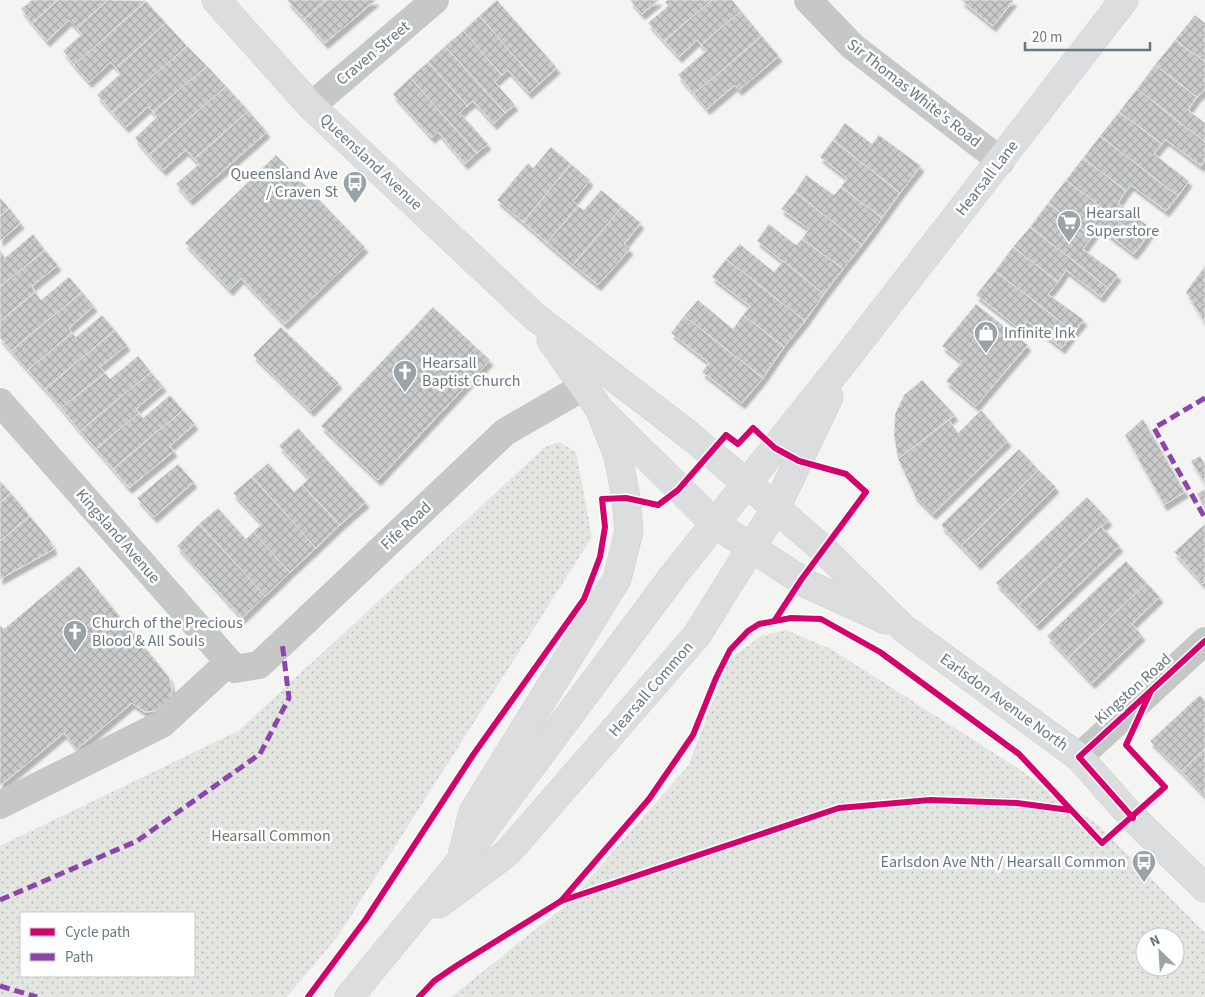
<svg xmlns="http://www.w3.org/2000/svg" width="1205" height="997" viewBox="0 0 1205 997" font-family="'Source Sans 3',sans-serif">
	<defs>
		<pattern id="grass-dots" width="8" height="8" patternUnits="userSpaceOnUse" patternTransform="scale(1.25)"><rect width="8" height="8" fill="#e3e5e0"/><path d="M2 2h.1M6 6h.1" fill="none" stroke="#bcbebb" stroke-width="1.8" stroke-linecap="round"/></pattern>
		<pattern id="building-cross-hatch" width="8" height="8" patternUnits="userSpaceOnUse" patternTransform="scale(1.25)"><rect width="8" height="8" fill="#c9cbcb"/><path d="M0 0l8 8M0 8l8-8" fill="none" stroke="#a7aaaa"/></pattern>
		<filter id="shadow"><feDropShadow dx="3" dy="5.5" stdDeviation="1" flood-color="#0004"/></filter>
	</defs>
	<rect width="100%" height="100%" fill="#f4f4f3"/>
	<g fill="url(#grass-dots)" fill-rule="evenodd">
		<path d="M559 442 576 452 592 537 338 936 287 997H0V846L238 731 545 447ZM21 913H194V976H21Z"/>
		<path d="M786 630 831 649 1016 767 1098 825 1205 933V997H451L565 906 688 766 729 660 761 636ZM1145 937H1175V967H1145Z"/>
	</g>
	<g fill="url(#building-cross-hatch)" stroke="#e3e3e2" filter="url(#shadow)">
		<polygon points="32,0 58,0 32,23 21,9"/>
		<polygon points="58,0 108,0 77,28 69,20 47,41 32,23"/>
		<polygon points="108,0 146,1 74,65 63,51 82,34 77,28"/>
		<polygon points="287,0 326,0 304,19"/>
		<polygon points="326,0 376,0 325,43 304,19"/>
		<polygon points="497,0 557,68 539,84 479,16"/>
		<polygon points="630,0 659,0 642,14"/>
		<polygon points="667,0 712,0 664,41 648,23 668,6 665,2"/>
		<polygon points="712,0 732,0 741,11 701,45 697,40 679,57 664,41"/>
		<polygon points="961,0 1014,0 993,26"/>
		<polygon points="146,1 166,23 116,68 111,62 89,82 74,65"/>
		<polygon points="741,11 762,36 694,94 678,75 706,51 701,45"/>
		<polygon points="1195,15 1205,23 1205,62 1175,40"/>
		<polygon points="479,16 539,84 529,93 508,70 502,75 463,31"/>
		<polygon points="166,23 187,46 112,112 97,95 120,74 116,68"/>
		<polygon points="463,31 502,75 495,82 515,105 505,113 445,46"/>
		<polygon points="762,36 779,56 739,90 735,85 707,109 694,94"/>
		<polygon points="1175,40 1205,62 1205,90 1197,97 1155,65"/>
		<polygon points="187,46 207,66 153,112 148,107 126,127 112,112"/>
		<polygon points="445,46 505,113 494,124 473,101 467,106 428,62"/>
		<polygon points="428,62 467,106 460,113 488,144 477,153 410,78"/>
		<polygon points="1155,65 1197,97 1188,110 1205,123 1205,142 1137,89"/>
		<polygon points="207,66 226,86 149,155 135,138 157,117 153,112"/>
		<polygon points="410,78 477,153 465,164 438,132 432,138 393,94"/>
		<polygon points="226,86 249,111 194,159 186,150 163,170 149,155"/>
		<polygon points="1137,89 1205,142 1205,160 1201,166 1166,140 1162,144 1119,112"/>
		<polygon points="249,111 267,132 190,200 176,184 199,164 194,159"/>
		<polygon points="1119,112 1162,144 1154,154 1189,181 1178,196 1100,136"/>
		<polygon points="845,123 872,144 879,135 921,166 900,193 833,140"/>
		<polygon points="1100,136 1178,196 1166,211 1131,185 1126,191 1083,158"/>
		<polygon points="833,140 900,193 882,218 841,187 847,178 820,157"/>
		<polygon points="551,147 571,164 523,222 497,200 528,163 533,168"/>
		<polygon points="276,155 365,247 285,324 241,278 230,290 185,243"/>
		<polygon points="1083,158 1126,191 1118,203 1152,229 1144,241 1066,180"/>
		<polygon points="571,164 590,180 573,201 578,206 547,243 523,222"/>
		<polygon points="806,175 834,195 841,187 882,218 862,245 795,192"/>
		<polygon points="1066,180 1144,241 1134,254 1099,227 1092,237 1048,203"/>
		<polygon points="601,190 622,207 573,265 547,243 578,206 584,210"/>
		<polygon points="795,192 862,245 843,269 802,239 809,229 781,209"/>
		<polygon points="0,198 9,208 0,216"/>
		<polygon points="1048,203 1092,237 1083,249 1118,275 1108,288 1030,227"/>
		<polygon points="622,207 641,223 624,244 630,249 598,285 573,265"/>
		<polygon points="9,208 21,223 0,241 0,216"/>
		<polygon points="769,224 796,245 802,239 843,269 824,294 757,241"/>
		<polygon points="1030,227 1108,288 1101,297 1066,270 1058,282 1013,247"/>
		<polygon points="33,234 45,250 0,287 0,250 5,258"/>
		<polygon points="740,244 774,272 783,261 824,294 805,321 726,259"/>
		<polygon points="1013,247 1058,282 1048,294 1084,320 1074,332 995,271"/>
		<polygon points="45,250 58,265 32,286 35,292 0,321 0,287"/>
		<polygon points="726,259 805,321 784,347 743,315 750,306 712,277"/>
		<polygon points="1205,266 1205,323 1186,292"/>
		<polygon points="995,271 1074,332 1062,348 1027,321 1021,330 976,295"/>
		<polygon points="69,277 82,292 11,351 0,338 0,321 35,292 41,300"/>
		<polygon points="82,292 94,306 69,328 72,333 28,370 11,351"/>
		<polygon points="698,300 733,329 743,315 784,347 763,378 684,316"/>
		<polygon points="976,304 1028,345 976,406 946,381 962,362 942,346"/>
		<polygon points="433,307 490,360 378,480 321,426"/>
		<polygon points="102,315 115,330 45,389 28,370 72,333 76,337"/>
		<polygon points="684,316 763,378 742,403 702,372 709,363 671,333"/>
		<polygon points="281,327 339,383 311,411 253,355"/>
		<polygon points="115,330 127,345 100,367 105,373 61,408 45,389"/>
		<polygon points="138,356 151,372 80,431 61,408 105,373 110,379"/>
		<polygon points="151,372 163,386 136,409 139,413 96,449 80,431"/>
		<polygon points="922,380 955,415 898,459 894,436 895,414 904,395"/>
		<polygon points="170,395 183,410 113,469 96,449 139,413 143,418"/>
		<polygon points="183,410 195,424 170,446 174,451 129,488 113,469"/>
		<polygon points="981,410 1008,441 933,514 915,496 898,459 949,420 958,433"/>
		<polygon points="1143,419 1185,492 1164,505 1125,435"/>
		<polygon points="298,428 366,502 340,525 302,485 309,478 279,446"/>
		<polygon points="1019,449 1039,470 961,546 941,525"/>
		<polygon points="1200,456 1205,465 1205,484 1191,461"/>
		<polygon points="268,463 294,492 302,485 340,525 316,548 252,477"/>
		<polygon points="178,464 194,482 154,517 137,498"/>
		<polygon points="1039,470 1056,487 978,564 961,546"/>
		<polygon points="252,477 316,548 290,572 253,532 262,524 233,493"/>
		<polygon points="0,481 11,493 0,503"/>
		<polygon points="1205,489 1205,508 1197,494"/>
		<polygon points="11,493 30,516 0,541 0,503"/>
		<polygon points="1087,497 1109,520 1018,605 996,583"/>
		<polygon points="218,508 246,539 253,532 290,572 265,596 199,524"/>
		<polygon points="30,516 50,540 54,549 0,579 0,541"/>
		<polygon points="199,524 265,596 242,618 177,546"/>
		<polygon points="1205,524 1205,582 1203,584 1174,552"/>
		<polygon points="1101,526 1120,546 1037,625 1018,605"/>
		<polygon points="1126,561 1147,583 1068,658 1047,636"/>
		<polygon points="79,566 169,677 172,688 171,698 156,711 145,712 132,703 77,749 64,733 0,786 0,625 4,629"/>
		<polygon points="1147,583 1160,597 1132,624 1142,635 1092,683 1068,658"/>
		<polygon points="1200,695 1205,701 1205,749 1181,771 1150,741"/>
		<polygon points="1205,749 1205,796 1181,771"/>
	</g>
	<g fill="none" stroke-linecap="round" stroke-linejoin="round">
		<defs>
			<g id="major">
				<polyline points="216,0 311,106 534,316 689,435 776,508 825,551 903,628 1079,757 1133,818 1205,888"/>
				<polyline points="551,340 600,410 715,524 807,584 886,620"/>
				<polyline points="463,851 473,812 617,579 629,531 626,498 618,456 600,410"/>
				<polyline points="439,904 508,852 697,635 776,508 829,397"/>
				<polyline points="349,997 460,862 673,576 849,355 1124,0"/>
			</g>
		</defs>
		<use href="#major" stroke="#cfd0d0" stroke-width="29"/>
		<g stroke="#c6c8c8" stroke-width="28">
			<polyline points="808,0 852,46 1001,161"/>
			<polyline points="311,106 435,0"/>
			<polyline points="0,402 235,669 259,665 505,432 583,387"/>
			<polyline points="1079,757 1205,641"/>
			<polyline points="0,805 162,724 229,662"/>
		</g>
		<use href="#major" stroke="#dcddde" stroke-width="28"/>
		<g stroke="#8e44ad" stroke-width="5" stroke-dasharray="10 5" stroke-linecap="butt">
			<polyline points="1205,398 1154,428 1205,518"/>
			<polyline points="0,900 137,841 260,754 289,698 282,642"/>
			<polyline points="0,986 37,997"/>
		</g>
		<defs>
			<g id="cycleway">
				<polyline points="1133,818 1079,757 1205,641"/>
				<polyline points="561,901 649,799 693,735 716,678 730,650 748,631 759,624 791,618 821,619 880,652 1019,754 1102,843 1165,787 1126,745 1150,693"/>
				<polyline points="308,997 366,919 473,755 584,599 600,557 605,527 602,499 626,498 658,505 678,490 726,435 738,444 753,428 775,448 799,461 846,474 866,492 801,580 775,620"/>
				<polyline points="419,997 434,981 456,966 561,901 839,808 930,800 1017,803 1069,810"/>
			</g>
		</defs>
		<use href="#cycleway" stroke="#fff" stroke-width="9"/>
		<use href="#cycleway" stroke="#d6006c" stroke-width="6"/>
	</g>
	<defs>
		<symbol id="bus-pin" viewBox="-11 -11 22 30"><path d="M0 17L-7.5 6A9.5 9.5 0 1 1 7.5 6Z" fill="#99a3a8" stroke="#fff"/><path d="M-5-6H5V4H4V6H2V4H-2V6H-4V4H-5ZM-3.5-4V0h7V-4ZM-3.5 1.2v1.5H-2V1.2ZM2 1.2v1.5H3.5V1.2Z" fill="#fff"/></symbol>
		<symbol id="supermarket-pin" viewBox="-11 -11 22 30"><path d="M0 17L-7.5 6A9.5 9.5 0 1 1 7.5 6Z" fill="#99a3a8" stroke="#fff"/><path d="M-6-5.5h2.5l.6 2H6L4.5 2H-2.5L-4.4-4H-6ZM-1.5 3.2a1.3 1.3 0 1 0 .1 0ZM3 3.2a1.3 1.3 0 1 0 .1 0Z" fill="#fff"/></symbol>
		<symbol id="shop-pin" viewBox="-11 -11 22 30"><path d="M0 17L-7.5 6A9.5 9.5 0 1 1 7.5 6Z" fill="#99a3a8" stroke="#fff"/><path d="M-5-2.5h2.3a2.7 3.5 0 0 1 5.4 0H5L5.5 6h-11ZM-1.5-2.5h3a1.5 2.3 0 0 0-3 0Z" fill="#fff"/></symbol>
		<symbol id="church-pin" viewBox="-11 -11 22 30"><path d="M0 17L-7.5 6A9.5 9.5 0 1 1 7.5 6Z" fill="#99a3a8" stroke="#fff"/><path d="M-1.2-6h2.4v3.5h3.3v2.4h-3.3V6h-2.4V-.1h-3.3v-2.4h3.3Z" fill="#fff"/></symbol>
	</defs>
	<g fill-rule="evenodd">
		<use href="#bus-pin" x="341" y="169" width="28" height="38"/>
		<use href="#supermarket-pin" x="1055" y="208" width="28" height="38"/>
		<use href="#shop-pin" x="972" y="319" width="28" height="38"/>
		<use href="#church-pin" x="391" y="358" width="28" height="38"/>
		<use href="#church-pin" x="61" y="618" width="28" height="38"/>
		<use href="#bus-pin" x="1130" y="848" width="28" height="38"/>
	</g>
	<g text-anchor="middle" dominant-baseline="central" stroke-width="5" stroke-linejoin="round" paint-order="stroke">
		<g font-size="16" fill="#68777f" stroke="#fff">
			<text transform="translate(373 53) rotate(-40)">Craven Street</text>
			<text transform="translate(914 93) rotate(38)">Sir Thomas White's Road</text>
			<text transform="translate(371 162) rotate(43)">Queensland Avenue</text>
			<text transform="translate(987 178) rotate(-52)">Hearsall Lane</text>
			<text transform="translate(406 526) rotate(-43)">Fife Road</text>
			<text transform="translate(118 536) rotate(49)">Kingsland Avenue</text>
			<text transform="translate(651 689) rotate(-49)">Hearsall Common</text>
			<text transform="translate(1133 689) rotate(-42)">Kingston Road</text>
			<text transform="translate(1004 702) rotate(36)">Earlsdon Avenue North</text>
		</g>
		<g font-size="16" fill="#68777f" stroke="#fff" text-anchor="start">
			<text x="338" y="174" text-anchor="end">Queensland Ave<tspan x="338" dy="18">/ Craven St</tspan></text>
			<text x="1086" y="213">Hearsall<tspan x="1086" dy="18">Superstore</tspan></text>
			<text x="1004" y="333">Infinite Ink</text>
			<text x="422" y="363">Hearsall<tspan x="422" dy="18">Baptist Church</tspan></text>
			<text x="92" y="623">Church of the Precious<tspan x="92" dy="18">Blood &amp; All Souls</tspan></text>
			<text x="1126" y="862" text-anchor="end">Earlsdon Ave Nth / Hearsall Common</text>
		</g>
		<g font-size="16" fill="#6b7765" stroke="#fff">
			<text x="271" y="836">Hearsall Common</text>
		</g>
	</g>
	<rect x="20" y="912" width="175" height="65" fill="#ffffff" stroke="#c3c9cc"/>
	<rect x="30" y="928" width="25" height="8" fill="#d6006c" stroke="#c3c9cc"/>
	<text x="65" y="937" font-size="15" fill="#68777f">Cycle path</text>
	<rect x="30" y="953" width="25" height="8" fill="#8e44ad" stroke="#c3c9cc"/>
	<text x="65" y="962" font-size="15" fill="#68777f">Path</text>
	<g transform="translate(1160 952) rotate(335)"><circle r="24" fill="#ffffff" stroke="#c3c9cc"/>
	<path d="M0-4L9 19L0 12L-9 19Z" fill="#99a3a8"/>
	<text y="-8" font-size="14" font-weight="bold" text-anchor="middle" fill="#68777f">N</text>
	</g>
	<path d="M1025 42v8h125v-8" fill="none" stroke="#68777f" stroke-width="2.5"/>
	<text x="1032" y="42" font-size="15" fill="#68777f" stroke="#ffffff" stroke-width="4" paint-order="stroke">20 m</text>
</svg>
